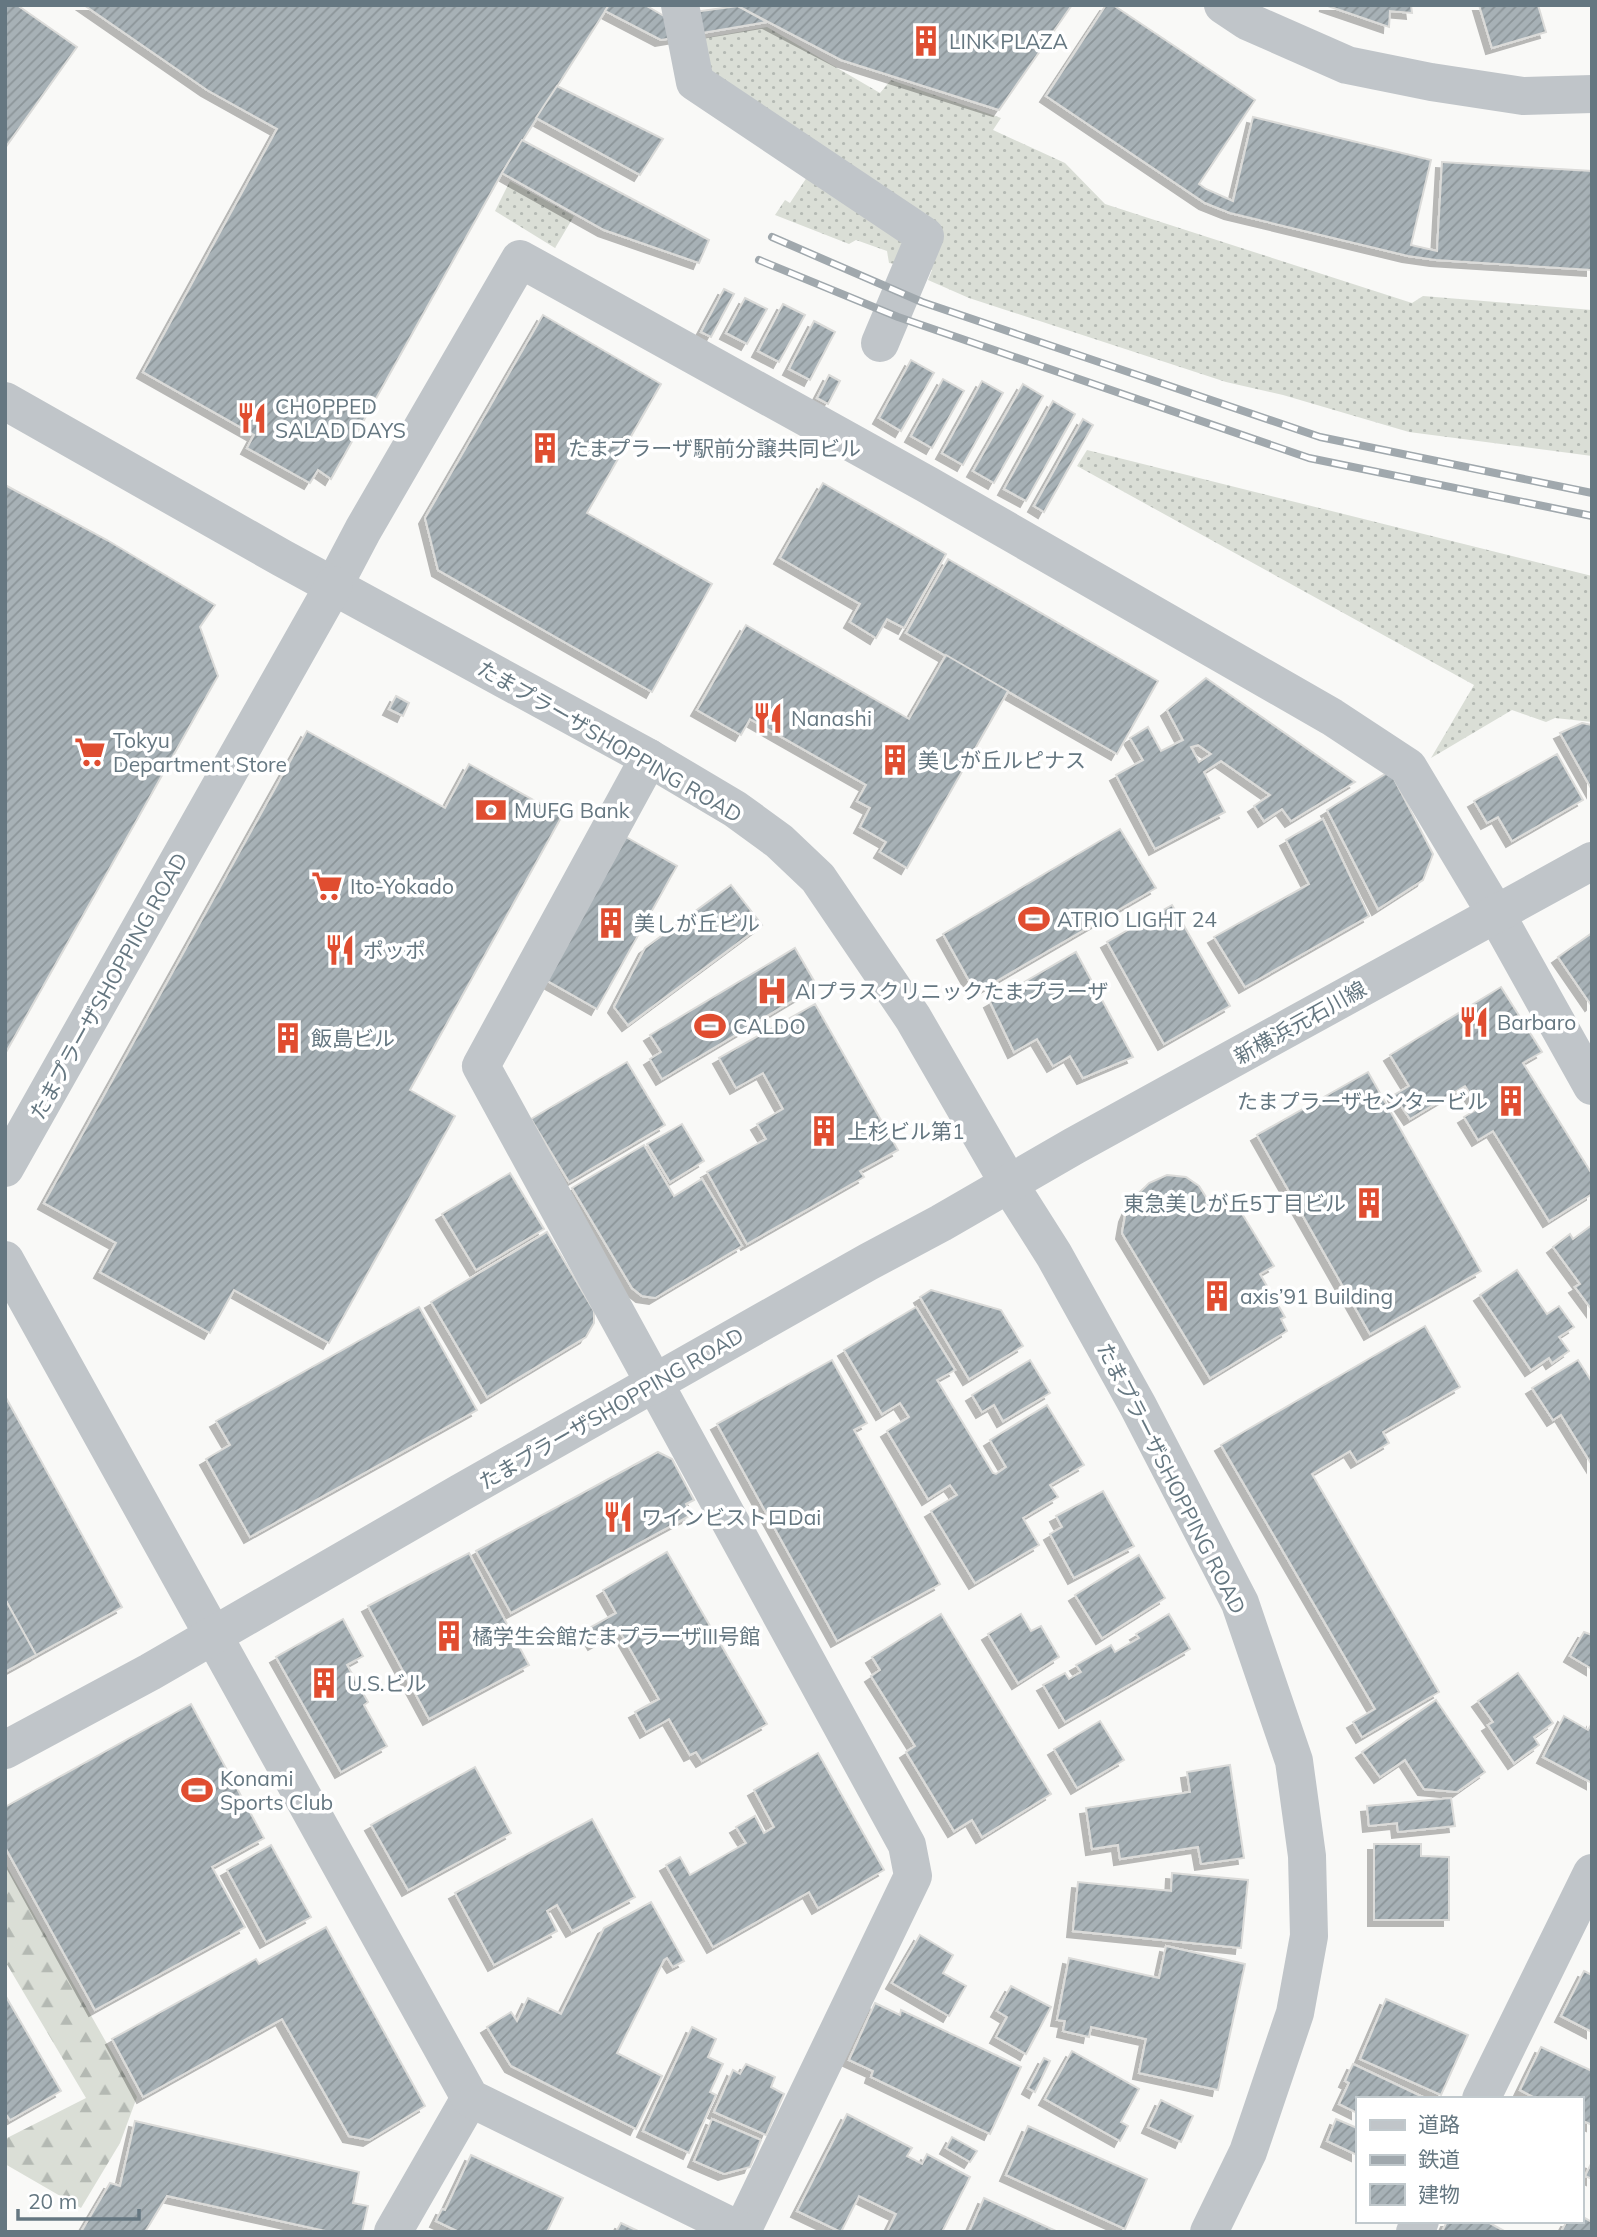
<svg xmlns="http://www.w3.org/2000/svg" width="1597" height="2237" viewBox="0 0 1597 2237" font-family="Mulish,'Noto Sans JP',sans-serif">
	<defs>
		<pattern id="grass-dots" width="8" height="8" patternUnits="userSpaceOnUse" patternTransform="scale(1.75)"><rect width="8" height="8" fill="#daded6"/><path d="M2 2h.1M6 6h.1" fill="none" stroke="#b4b9b3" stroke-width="1.8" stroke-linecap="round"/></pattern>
		<pattern id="forest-firs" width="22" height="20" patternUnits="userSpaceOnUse" patternTransform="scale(1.75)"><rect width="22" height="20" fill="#daded6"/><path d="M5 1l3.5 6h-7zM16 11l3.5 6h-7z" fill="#b4b9b3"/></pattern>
		<pattern id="building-hatch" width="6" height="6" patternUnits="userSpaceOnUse" patternTransform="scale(1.75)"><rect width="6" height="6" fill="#a7b1b6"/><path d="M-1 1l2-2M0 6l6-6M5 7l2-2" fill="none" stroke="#8c9599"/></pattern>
		<filter id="shadow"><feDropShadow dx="-6" dy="6" stdDeviation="0" flood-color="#0004"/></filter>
	</defs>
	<rect width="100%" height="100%" fill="#f9f9f7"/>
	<g fill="url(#grass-dots)">
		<polygon points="767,27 880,93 891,80 1001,118 993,130 1065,163 1105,204 1412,303 1423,296 1592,310 1592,456 1409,432 1283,395 1226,382 969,298 928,280 932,270 927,268 937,235 702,77 694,40"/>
		<polygon points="809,174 907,242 895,264 889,263 887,251 856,240 849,244 775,215 785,200 790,203"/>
		<polygon points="510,181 574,216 555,248 495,211"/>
		<polygon points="1087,450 1592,576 1592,722 1555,718 1546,722 1512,710 1431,758 1474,685 1077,466"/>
	</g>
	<polygon fill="url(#forest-firs)" points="5,1863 137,2097 120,2143 81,2208 5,2164 5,2139 86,2098 5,1961"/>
	<g fill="url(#building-hatch)" stroke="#dbdbd9" stroke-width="2" fill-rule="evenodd" filter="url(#shadow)">
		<polygon points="5,5 17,5 77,47 5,148"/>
		<polygon points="84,5 609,5 502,173 331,479 318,470 310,483 247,448 254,435 143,372 277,129 207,90"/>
		<polygon points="609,5 645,5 664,16 738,6 767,22 661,40 605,11"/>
		<polygon points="1072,5 999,110 841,60 738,6"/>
		<polygon points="1106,5 1113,5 1255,100 1199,184 1206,189 1233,201 1253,117 1431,160 1411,245 1437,251 1442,162 1592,171 1592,270 1436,260 1408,256 1230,213 1205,203 1046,96"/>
		<polygon points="1325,5 1411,5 1412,13 1390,11 1389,27"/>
		<polygon points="1479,5 1538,5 1546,32 1492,48"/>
		<polygon points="557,86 663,139 640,175 536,118"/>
		<polygon points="522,140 709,240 699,263 604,230 502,173"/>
		<polygon points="724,289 734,294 711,337 701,332"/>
		<polygon points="745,298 767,309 747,344 726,333"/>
		<polygon points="783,304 805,315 779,362 758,351"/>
		<polygon points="543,315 661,384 587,513 712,584 652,692 438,570 425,518"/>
		<polygon points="814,321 835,332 810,380 789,369"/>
		<polygon points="911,360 934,373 901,431 879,418"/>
		<polygon points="829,375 840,381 828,404 817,398"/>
		<polygon points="943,379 964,391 932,448 911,436"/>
		<polygon points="982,381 1003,393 963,465 942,453"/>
		<polygon points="1023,384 1043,396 994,483 973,471"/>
		<polygon points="1053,401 1075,414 1026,501 1004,489"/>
		<polygon points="1083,419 1093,425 1044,512 1034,506"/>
		<polygon points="823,483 946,554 904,628 887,619 876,638 850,622 860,604 780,558"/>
		<polygon points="5,485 107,540 215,605 200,627 218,676 5,1054"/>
		<polygon points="948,559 1158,681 1117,754 906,633"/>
		<polygon points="746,625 909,719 946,655 1008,691 907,868 880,852 886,842 860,827 870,808 857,801 866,785 750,719 741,735 697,710"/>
		<path d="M1206 678 1355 782 1291 821 1282 809 1264 821 1254 806 1270 795 1221 761 1204 772 1225 812 1155 849 1116 775 1143 760 1130 738 1148 727 1161 751 1183 740 1167 710ZM1198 745 1211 754 1199 762 1191 747Z"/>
		<polygon points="396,696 409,703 403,716 389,709"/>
		<polygon points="1582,723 1592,725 1592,790 1560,733"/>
		<polygon points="307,731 445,808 469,764 562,816 410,1090 455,1116 329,1343 234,1290 210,1333 100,1272 116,1243 44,1203"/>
		<polygon points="1557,754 1583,800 1512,841 1498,817 1487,823 1474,801"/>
		<polygon points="1390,771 1433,854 1423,880 1378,909 1327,810"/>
		<polygon points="1323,819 1369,916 1245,987 1214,937 1309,884 1286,840"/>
		<polygon points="1120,829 1156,888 976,993 943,934"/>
		<polygon points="626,837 677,866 597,1009 546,980"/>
		<polygon points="731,885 762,925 628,1025 614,1007 645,948"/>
		<polygon points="1172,905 1230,1006 1164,1044 1107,942"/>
		<polygon points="1592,933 1592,1004 1591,1005 1558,957"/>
		<polygon points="795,948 817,986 662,1079 650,1059 661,1052 650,1035"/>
		<polygon points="1076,952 1133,1057 1083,1078 1070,1056 1053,1066 1037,1039 1014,1052 990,1002"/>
		<polygon points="1501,987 1542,1052 1523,1063 1592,1174 1592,1194 1549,1221 1493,1131 1478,1140 1464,1117 1479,1108 1465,1086 1410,1119 1394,1095 1409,1086 1390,1055"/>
		<polygon points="815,1004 898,1150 860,1171 864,1177 747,1244 707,1172 766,1139 757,1124 783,1109 763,1073 736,1088 719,1058"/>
		<polygon points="627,1062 665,1125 569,1182 531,1119"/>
		<polygon points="1368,1072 1481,1271 1370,1334 1257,1135"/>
		<polygon points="682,1124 704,1161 670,1182 647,1144"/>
		<polygon points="644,1145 674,1196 702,1179 742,1246 655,1298 642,1296 632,1288 572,1188"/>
		<polygon points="510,1173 544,1229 476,1270 442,1214"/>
		<polygon points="1167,1175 1186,1177 1199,1186 1216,1213 1235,1202 1274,1266 1260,1274 1285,1317 1281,1319 1287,1331 1210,1378 1122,1233 1125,1216 1132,1200 1149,1183"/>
		<polygon points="1592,1225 1592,1310 1575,1287 1580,1284 1553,1247 1570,1234 1573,1239"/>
		<polygon points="547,1232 594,1311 594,1323 586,1337 487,1397 431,1302"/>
		<polygon points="1517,1270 1547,1314 1559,1306 1574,1327 1559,1337 1569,1351 1552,1363 1549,1358 1531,1370 1480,1295"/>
		<polygon points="931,1290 1001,1310 1023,1346 969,1379 920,1297"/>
		<polygon points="419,1307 477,1410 250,1537 206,1459 230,1445 216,1421"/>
		<polygon points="916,1307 955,1370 937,1380 993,1473 996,1474 1006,1467 990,1440 1047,1405 1084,1465 1050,1485 1058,1497 1023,1518 1039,1545 975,1583 931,1511 957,1495 950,1485 928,1499 887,1431 909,1417 900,1403 882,1414 844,1350"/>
		<polygon points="1425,1326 1460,1387 1383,1432 1389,1443 1357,1462 1350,1451 1312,1474 1439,1692 1362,1737 1353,1722 1375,1709 1221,1445"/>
		<polygon points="832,1360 867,1423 854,1430 940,1584 837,1641 717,1424"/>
		<polygon points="1030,1360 1050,1393 1003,1421 994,1405 982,1412 972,1395"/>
		<polygon points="1578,1360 1592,1382 1592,1465 1561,1415 1553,1420 1532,1388"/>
		<polygon points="5,1396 122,1607 36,1655 5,1599"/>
		<polygon points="658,1452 672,1459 694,1500 686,1504 691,1515 511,1613 476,1551"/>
		<polygon points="1103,1491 1134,1546 1074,1578 1050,1534 1062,1527 1056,1516"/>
		<polygon points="667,1552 767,1724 702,1761 696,1752 690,1755 669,1719 646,1732 635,1712 659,1699 619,1630 594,1644 586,1630 616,1613 603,1590"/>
		<polygon points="469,1553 529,1665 429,1719 368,1606"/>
		<polygon points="1139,1555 1165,1598 1102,1638 1075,1595"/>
		<polygon points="5,1599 36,1655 5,1672"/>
		<polygon points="941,1614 1051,1794 982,1837 972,1820 954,1831 906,1752 915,1746 871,1676 880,1670 872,1657"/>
		<polygon points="1021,1614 1031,1631 1041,1626 1059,1657 1018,1683 988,1634"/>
		<polygon points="1169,1614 1190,1649 1065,1722 1043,1685 1065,1673 1069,1679 1081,1672 1076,1665 1111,1645 1115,1652 1139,1638 1136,1634"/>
		<polygon points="343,1619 363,1656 347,1665 368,1702 364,1705 387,1746 341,1772 276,1657"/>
		<polygon points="1584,1632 1592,1635 1592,1669 1570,1656"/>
		<polygon points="1518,1673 1553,1723 1534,1737 1539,1745 1514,1763 1488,1725 1493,1722 1478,1701"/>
		<polygon points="1436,1700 1485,1772 1457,1792 1424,1789 1405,1760 1380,1777 1362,1752"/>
		<polygon points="191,1704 264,1838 212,1867 245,1927 95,2010 5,1847 5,1807"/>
		<polygon points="1564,1716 1588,1730 1592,1723 1592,1783 1543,1757"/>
		<polygon points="1100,1721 1124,1760 1077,1788 1054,1749"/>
		<polygon points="818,1753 884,1870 818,1908 809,1892 713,1947 666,1865 680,1857 690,1875 746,1843 736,1827 755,1816 764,1833 774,1827 754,1790"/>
		<polygon points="1230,1765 1244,1858 1201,1864 1198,1847 1120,1859 1118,1845 1092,1849 1086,1808 1190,1792 1187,1772"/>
		<polygon points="475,1767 511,1833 408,1890 371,1825"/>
		<polygon points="1451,1798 1455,1826 1398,1832 1397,1823 1369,1826 1367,1806"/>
		<polygon points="592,1819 635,1897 572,1931 557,1905 547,1911 557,1931 494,1965 455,1893"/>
		<polygon points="1374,1844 1421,1844 1421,1856 1449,1857 1449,1920 1374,1920"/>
		<polygon points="271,1845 311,1917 266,1942 227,1870"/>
		<polygon points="1172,1873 1248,1880 1241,1948 1073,1931 1078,1882 1171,1891"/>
		<polygon points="651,1902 684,1961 673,1967 667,1958 664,1960 617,2053 662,2076 636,2129 511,2066 487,2027 511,2012 517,2021 528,1998 561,2014 604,1928"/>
		<polygon points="326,1927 425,2106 369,2140 349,2136 282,2019 143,2097 112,2039 256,1959 259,1964"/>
		<polygon points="920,1935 953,1955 943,1973 966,1986 949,2016 892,1983"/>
		<polygon points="1166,1946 1245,1964 1218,2090 1139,2073 1146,2039 1091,2027 1089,2037 1063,2031 1065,2021 1057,2020 1069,1958 1159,1978"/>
		<polygon points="1584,1971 1592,1975 1592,2032 1561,2016"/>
		<polygon points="1011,1986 1051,2007 1026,2054 996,2037 1007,2017 997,2011"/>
		<polygon points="5,1995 61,2091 10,2120 5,2113"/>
		<polygon points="1386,1999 1468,2035 1441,2095 1360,2059"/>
		<polygon points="875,2003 900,2015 901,2010 1021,2067 990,2134 871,2077 873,2071 849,2060"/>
		<polygon points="692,2027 716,2039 708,2057 723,2064 710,2092 716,2095 689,2153 643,2131"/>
		<polygon points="1541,2047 1592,2071 1592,2125 1581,2120 1581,2099 1537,2099 1520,2090"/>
		<polygon points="1072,2051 1139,2089 1121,2122 1128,2126 1120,2141 1045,2099"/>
		<polygon points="1044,2058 1050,2061 1035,2092 1028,2088"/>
		<polygon points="746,2064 775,2077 771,2087 784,2094 766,2135 714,2112 733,2070 740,2074"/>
		<polygon points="1353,2064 1427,2099 1357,2099 1357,2113 1339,2104 1349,2083 1345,2081"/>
		<polygon points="1161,2100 1193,2116 1181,2142 1148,2127"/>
		<polygon points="847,2114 912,2148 907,2156 922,2164 927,2154 970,2177 942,2232 887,2232 896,2214 859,2196 841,2232 797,2211"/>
		<polygon points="712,2119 761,2140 750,2167 724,2174 694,2161"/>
		<polygon points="1336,2119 1357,2128 1357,2155 1327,2141"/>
		<polygon points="135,2121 359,2172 353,2203 368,2206 362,2232 330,2232 167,2196 145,2232 81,2232 110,2183 120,2186"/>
		<polygon points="1028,2126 1147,2179 1125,2229 1006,2175"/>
		<polygon points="952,2137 977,2151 970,2162 946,2148"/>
		<polygon points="471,2155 563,2198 547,2232 459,2232 436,2221 442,2209 445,2210"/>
		<polygon points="1592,2162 1592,2179 1585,2176"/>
		<polygon points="984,2198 1058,2232 969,2232"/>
		<polygon points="1581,2216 1592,2222 1592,2232 1561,2232 1567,2221 1581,2221"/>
		<polygon points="1447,2221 1486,2221 1506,2232 1442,2232"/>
		<polygon points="621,2223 640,2232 616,2232"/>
	</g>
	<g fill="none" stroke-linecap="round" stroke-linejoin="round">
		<g stroke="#c0c5c9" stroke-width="38">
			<polyline points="680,5 695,82 925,236 880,343"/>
			<polyline points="334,585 363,530 520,259 928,485 1332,717 1408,767 1496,914 1592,1086"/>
			<polyline points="649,758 481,1066 907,1845 913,1876 742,2231"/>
			<polyline points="1481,2099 1592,1873"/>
			<polyline points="393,2232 470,2098"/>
			<polyline points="1415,2232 1420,2221"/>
		</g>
		<g stroke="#c0c5c9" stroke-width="38">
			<polyline points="1223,5 1247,21 1347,65 1431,82 1523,96 1592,94"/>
			<polyline points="5,401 282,558 649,758 735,809 779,841 818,878 913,1018 1009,1184 1054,1255 1138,1406 1240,1603 1294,1761 1307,1856 1309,1936 1295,2013 1248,2152 1209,2232"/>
			<polyline points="5,1168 334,585"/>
			<polyline points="5,1260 470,2098 743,2232"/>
			<polyline points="5,1750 150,1672 460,1493 868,1262 941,1223 1074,1146 1592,861"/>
		</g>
		<defs>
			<g id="rail">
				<polyline points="772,237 922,302 1320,437 1592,493"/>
				<polyline points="759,260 898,317 1309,458 1592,516"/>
			</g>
		</defs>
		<use href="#rail" stroke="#a0a8ad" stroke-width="8"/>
		<use href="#rail" stroke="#fff" stroke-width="5" stroke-dasharray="16" stroke-linecap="butt"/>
	</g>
	<defs>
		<symbol id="building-bare" viewBox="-9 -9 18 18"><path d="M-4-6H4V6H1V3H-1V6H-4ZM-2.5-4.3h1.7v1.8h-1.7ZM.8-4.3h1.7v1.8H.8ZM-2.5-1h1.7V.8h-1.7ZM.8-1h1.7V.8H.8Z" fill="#e04d30" stroke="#fff" stroke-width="2.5" paint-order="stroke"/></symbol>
		<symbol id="restaurant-bare" viewBox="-9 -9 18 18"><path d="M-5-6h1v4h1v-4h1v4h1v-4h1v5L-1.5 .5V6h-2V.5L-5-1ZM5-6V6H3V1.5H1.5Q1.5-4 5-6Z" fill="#e04d30" stroke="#fff" stroke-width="2.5" paint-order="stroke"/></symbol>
		<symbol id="supermarket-bare" viewBox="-9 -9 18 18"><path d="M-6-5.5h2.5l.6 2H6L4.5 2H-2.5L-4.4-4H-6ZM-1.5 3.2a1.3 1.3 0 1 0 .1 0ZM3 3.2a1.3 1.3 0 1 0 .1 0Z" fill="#e04d30" stroke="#fff" stroke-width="2.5" paint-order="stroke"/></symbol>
		<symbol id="bank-bare" viewBox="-9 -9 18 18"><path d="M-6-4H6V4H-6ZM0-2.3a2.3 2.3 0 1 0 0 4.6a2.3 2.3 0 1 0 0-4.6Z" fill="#e04d30" stroke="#fff" stroke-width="2.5" paint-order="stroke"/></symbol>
		<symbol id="stadium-bare" viewBox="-9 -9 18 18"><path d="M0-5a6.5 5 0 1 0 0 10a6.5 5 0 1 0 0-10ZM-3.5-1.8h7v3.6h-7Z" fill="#e04d30" stroke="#fff" stroke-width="2.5" paint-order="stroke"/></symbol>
		<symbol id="hospital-bare" viewBox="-9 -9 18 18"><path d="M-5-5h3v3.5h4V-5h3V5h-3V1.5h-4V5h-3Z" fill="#e04d30" stroke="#fff" stroke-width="2.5" paint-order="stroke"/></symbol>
	</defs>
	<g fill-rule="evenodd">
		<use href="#building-bare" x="904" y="19" width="44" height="44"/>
		<use href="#restaurant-bare" x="230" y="396" width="44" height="44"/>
		<use href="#building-bare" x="523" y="426" width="44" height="44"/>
		<use href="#restaurant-bare" x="746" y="696" width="44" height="44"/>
		<use href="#supermarket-bare" x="68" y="730" width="44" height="44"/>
		<use href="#building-bare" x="873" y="738" width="44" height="44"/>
		<use href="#bank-bare" x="469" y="788" width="44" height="44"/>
		<use href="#supermarket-bare" x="305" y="864" width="44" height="44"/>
		<use href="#stadium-bare" x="1012" y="897" width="44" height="44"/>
		<use href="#building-bare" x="589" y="901" width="44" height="44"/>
		<use href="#restaurant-bare" x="318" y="928" width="44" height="44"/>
		<use href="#hospital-bare" x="750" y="969" width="44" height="44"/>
		<use href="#restaurant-bare" x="1452" y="1000" width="44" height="44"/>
		<use href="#stadium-bare" x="688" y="1004" width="44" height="44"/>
		<use href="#building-bare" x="266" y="1016" width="44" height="44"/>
		<use href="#building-bare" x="1489" y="1079" width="44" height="44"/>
		<use href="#building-bare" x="802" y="1109" width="44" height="44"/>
		<use href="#building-bare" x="1347" y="1181" width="44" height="44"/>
		<use href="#building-bare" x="1195" y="1274" width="44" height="44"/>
		<use href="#restaurant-bare" x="596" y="1495" width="44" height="44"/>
		<use href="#building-bare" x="427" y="1614" width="44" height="44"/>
		<use href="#building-bare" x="302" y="1661" width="44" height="44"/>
		<use href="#stadium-bare" x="175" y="1768" width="44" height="44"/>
	</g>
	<g text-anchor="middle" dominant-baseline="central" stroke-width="7" stroke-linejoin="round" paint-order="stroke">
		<g font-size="21" fill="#657781" stroke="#fff" text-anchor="start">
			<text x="949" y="41">LINK PLAZA</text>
			<text x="275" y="406">CHOPPED<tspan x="275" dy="24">SALAD DAYS</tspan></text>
			<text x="568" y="448">たまプラーザ駅前分譲共同ビル</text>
			<text x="791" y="718">Nanashi</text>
			<text x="113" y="740">Tokyu<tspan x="113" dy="24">Department Store</tspan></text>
			<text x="918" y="760">美しが丘ルピナス</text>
			<text x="514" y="810">MUFG Bank</text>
			<text x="350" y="886">Ito-Yokado</text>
			<text x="1057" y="919">ATRIO LIGHT 24</text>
			<text x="634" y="923">美しが丘ビル</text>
			<text x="363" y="950">ポッポ</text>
			<text x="795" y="991">AIプラスクリニックたまプラーザ</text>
			<text x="1497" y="1022">Barbaro</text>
			<text x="733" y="1026">CALDO</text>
			<text x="311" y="1038">飯島ビル</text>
			<text x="1488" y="1101" text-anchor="end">たまプラーザセンタービル</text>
			<text x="847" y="1131">上杉ビル第1</text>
			<text x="1346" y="1203" text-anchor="end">東急美しが丘5丁目ビル</text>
			<text x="1240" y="1296">axis’91 Building</text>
			<text x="641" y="1517">ワインビストロDai</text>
			<text x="472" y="1636">橘学生会館たまプラーザIII号館</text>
			<text x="347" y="1683">U.S.ビル</text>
			<text x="220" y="1778">Konami<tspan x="220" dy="24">Sports Club</tspan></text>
		</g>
		<g font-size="21" fill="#657781" stroke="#fff">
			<text transform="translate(610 741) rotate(30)">たまプラーザSHOPPING ROAD</text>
			<text transform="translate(108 986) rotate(-61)">たまプラーザSHOPPING ROAD</text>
			<text transform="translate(1300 1022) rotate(-29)">新横浜元石川線</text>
			<text transform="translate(611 1408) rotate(-30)">たまプラーザSHOPPING ROAD</text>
			<text transform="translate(1172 1478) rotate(63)">たまプラーザSHOPPING ROAD</text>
		</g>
	</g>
	<rect width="1597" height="2237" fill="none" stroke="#657781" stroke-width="14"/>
	<rect x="1356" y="2097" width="228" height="126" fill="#ffffff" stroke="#c1c9cd" stroke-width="2"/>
	<rect x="1370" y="2120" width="35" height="10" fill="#c0c5c9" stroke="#c1c9cd" stroke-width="2"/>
	<text x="1418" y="2132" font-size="21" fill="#657781">道路</text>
	<rect x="1370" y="2155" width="35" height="10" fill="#a0a8ad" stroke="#c1c9cd" stroke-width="2"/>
	<text x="1418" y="2167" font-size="21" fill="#657781">鉄道</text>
	<rect x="1370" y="2184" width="35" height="21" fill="url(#building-hatch)" stroke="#c1c9cd" stroke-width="2"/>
	<text x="1418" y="2202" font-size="21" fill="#657781">建物</text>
	<path d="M18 2209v10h121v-10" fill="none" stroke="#657781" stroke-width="3.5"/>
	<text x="28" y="2209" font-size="21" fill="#657781" stroke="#ffffff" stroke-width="5" paint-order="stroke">20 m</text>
</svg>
